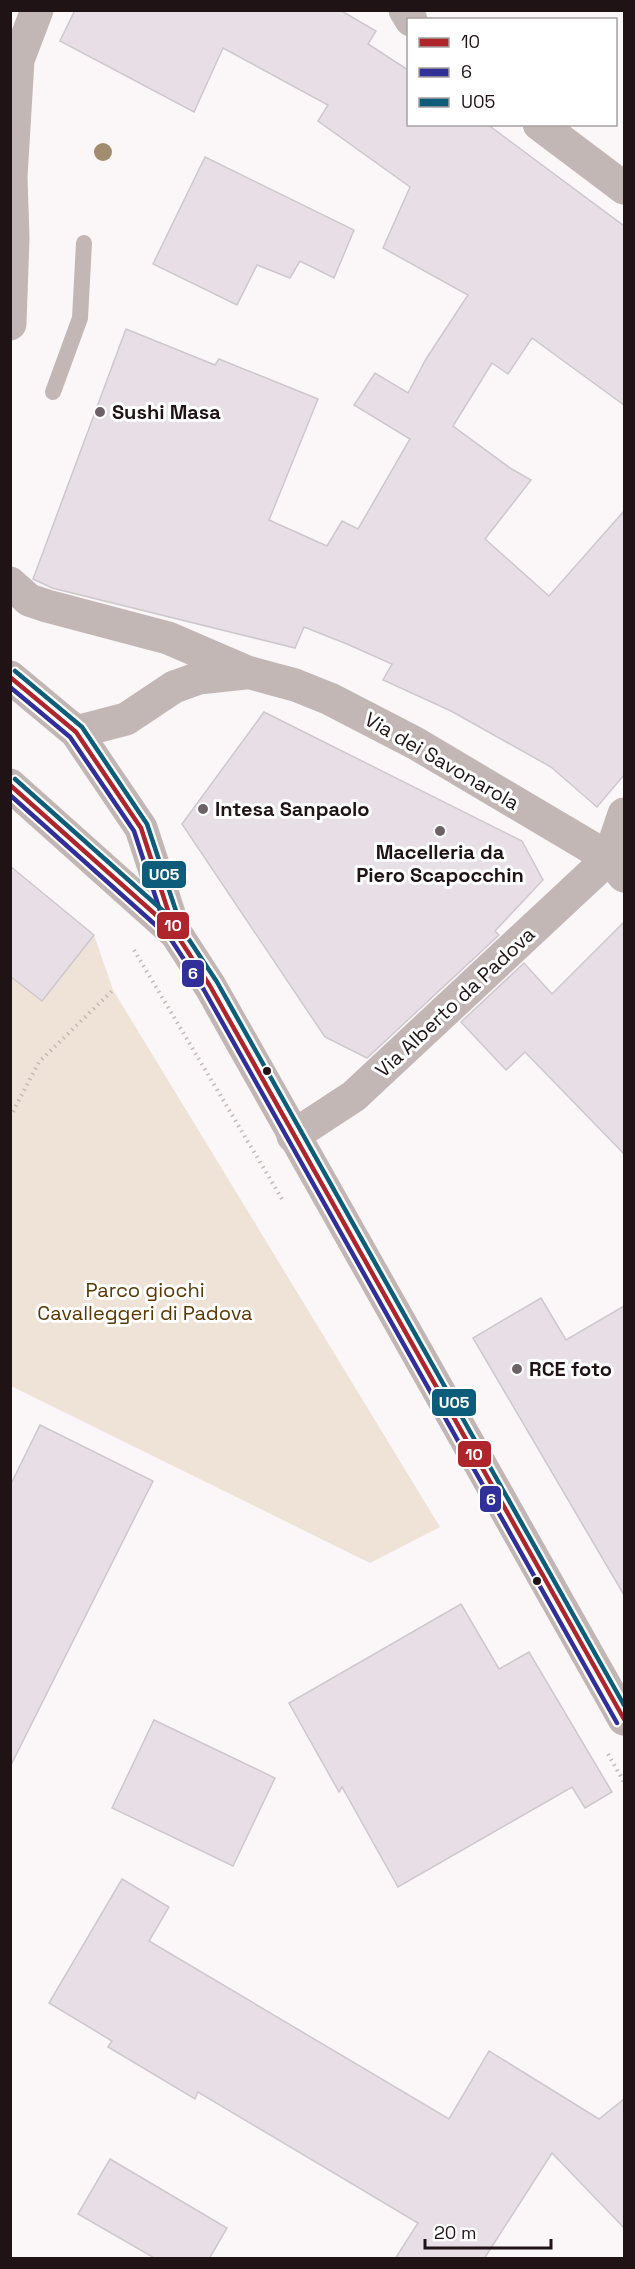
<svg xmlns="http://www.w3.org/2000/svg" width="635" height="2269" viewBox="0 0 635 2269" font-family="'Space Grotesk',sans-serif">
	<rect width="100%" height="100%" fill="#fbf6f7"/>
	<polygon fill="#efe2d7" points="94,935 113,990 440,1527 370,1563 11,1386 10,976 42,1001"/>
	<g fill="#e7dfe5" stroke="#cec8cd" stroke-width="1.5">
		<polygon points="75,10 340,10 376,31 368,44 408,70 408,124 487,124 624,226 624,405 532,338 508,374 492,363 453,426 510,468 531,480 485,539 549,596 624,511 624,775 597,807 551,767 451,711 383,680 392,664 347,644 304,627 295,648 52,588 33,579 126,329 215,365 219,359 318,399 269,520 327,546 342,521 358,529 410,439 354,405 375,373 408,393 426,359 468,295 383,248 410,187 318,121 328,105 223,48 194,112 60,41"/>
		<polygon points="205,157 354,230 334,278 300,261 290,278 257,265 237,305 153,264"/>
		<polygon points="264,712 522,841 543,880 495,931 499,935 367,1058 325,1037 182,824"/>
		<polygon points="10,866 94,935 42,1001 10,976"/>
		<polygon points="624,922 624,1154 525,1052 506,1070 461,1022 524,963 552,994"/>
		<polygon points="541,1298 566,1340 624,1306 624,1595 473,1338"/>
		<polygon points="40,1425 153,1481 10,1767 10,1486"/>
		<polygon points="461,1604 499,1669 529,1652 612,1792 585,1808 572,1787 398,1887 342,1787 339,1792 289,1703"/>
		<polygon points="154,1720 275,1778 233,1866 112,1808"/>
		<polygon points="122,1879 169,1907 149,1941 449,2119 489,2051 599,2119 624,2099 624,2228 552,2153 484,2259 395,2259 418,2223 198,2092 195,2099 108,2047 112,2041 49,2003"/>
		<polygon points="110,2159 227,2228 209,2259 156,2259 78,2214"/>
	</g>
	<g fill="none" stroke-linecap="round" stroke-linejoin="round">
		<g stroke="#c1bab7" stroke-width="4" stroke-dasharray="1.5 4.5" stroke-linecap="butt">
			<polyline points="134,950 282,1199"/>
			<polyline points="10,1117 39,1062 113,990"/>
			<polyline points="608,1754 624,1782"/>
		</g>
		<polyline stroke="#c3b7b6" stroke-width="16" points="53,392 80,318 84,243"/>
		<g stroke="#c3b7b6" stroke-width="33">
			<polyline points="405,10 411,20"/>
			<polyline points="539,124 624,188"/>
			<polyline points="10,324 13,238 11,177 18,60 37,10"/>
			<polyline points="10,583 29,600 47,606 168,638 247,672 295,685 330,699 415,743 609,858 624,876"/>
			<polyline points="76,732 126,719 174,687 199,678 245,673"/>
			<polyline points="293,1136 354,1096 609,858 624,814"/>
		</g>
		<g stroke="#c2b6b5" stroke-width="33">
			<polyline points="10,677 76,732 141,828 175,932 210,986 624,1719"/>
			<polyline points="10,785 172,930"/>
		</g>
		<defs>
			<g id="bus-1">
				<polyline points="10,677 76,732 141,828 175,932 210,986 624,1719"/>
				<polyline points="10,785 174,931"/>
			</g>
			<g id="bus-2">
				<polyline points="10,687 70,737 134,831 168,935 204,990 617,1723"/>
				<polyline points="10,795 169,937"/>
			</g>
			<g id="bus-3">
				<polyline points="15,671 82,727 147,824 182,929 217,982 624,1705"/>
				<polyline points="15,779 179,925"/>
			</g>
		</defs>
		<use href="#bus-1" stroke="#fff" stroke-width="9"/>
		<use href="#bus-2" stroke="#fff" stroke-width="9"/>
		<use href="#bus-3" stroke="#fff" stroke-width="9"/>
		<use href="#bus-1" stroke="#ae262b" stroke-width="4.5"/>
		<use href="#bus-2" stroke="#312f9a" stroke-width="4.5"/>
		<use href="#bus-3" stroke="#0c5c7a" stroke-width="4.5"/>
	</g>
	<circle fill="#a28c6f" cx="103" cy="152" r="9"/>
	<g fill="#6c6265" stroke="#fff" stroke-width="2">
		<circle cx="100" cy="412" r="6"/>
		<circle cx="203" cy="809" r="6"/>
		<circle cx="440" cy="831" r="6"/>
		<circle cx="517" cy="1369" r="6"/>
	</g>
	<g fill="#1f1316" stroke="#fff" stroke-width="2">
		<circle cx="267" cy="1071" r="5"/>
		<circle cx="537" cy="1581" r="5"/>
	</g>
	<g text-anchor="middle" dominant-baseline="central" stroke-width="6" stroke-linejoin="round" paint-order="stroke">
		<g font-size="20" font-weight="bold" fill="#1f1316" stroke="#fff" text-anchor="start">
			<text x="112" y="412">Sushi Masa</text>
			<text x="215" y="809">Intesa Sanpaolo</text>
			<text x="440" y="852" text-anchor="middle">Macelleria da<tspan x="440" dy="23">Piero Scapocchin</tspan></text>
			<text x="529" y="1369">RCE foto</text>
		</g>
		<g font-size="20" fill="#1f1316" stroke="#fff">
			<text transform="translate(442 761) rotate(30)">Via dei Savonarola</text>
			<text transform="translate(455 1002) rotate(-43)">Via Alberto da Padova</text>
		</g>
		<g font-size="20" fill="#5a3600" stroke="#fff">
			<text x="145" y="1290">Parco giochi<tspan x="145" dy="23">Cavalleggeri di Padova</tspan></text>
		</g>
	</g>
	<g stroke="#fff" stroke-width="2">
		<rect x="141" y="860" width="46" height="29" rx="6" fill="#0c5c7a"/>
		<rect x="156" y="911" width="34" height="29" rx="6" fill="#ae262b"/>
		<rect x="181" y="959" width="24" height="29" rx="6" fill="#312f9a"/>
		<rect x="431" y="1388" width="46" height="29" rx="6" fill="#0c5c7a"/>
		<rect x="457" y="1440" width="35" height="28" rx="6" fill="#ae262b"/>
		<rect x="479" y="1485" width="23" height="28" rx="6" fill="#312f9a"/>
	</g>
	<g font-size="16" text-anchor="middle" font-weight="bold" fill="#fff">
		<text x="164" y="880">U05</text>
		<text x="173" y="931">10</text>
		<text x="193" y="979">6</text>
		<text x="454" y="1408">U05</text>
		<text x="474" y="1460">10</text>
		<text x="491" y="1505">6</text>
	</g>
	<rect width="635" height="2269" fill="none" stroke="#1f1316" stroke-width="24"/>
	<rect x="407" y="18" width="210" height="108" fill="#ffffff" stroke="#a5a1a2" stroke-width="1.5"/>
	<rect x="419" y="38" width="30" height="9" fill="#ae262b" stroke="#a5a1a2" stroke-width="1.5"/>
	<text x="461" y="48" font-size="18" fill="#1f1316">10</text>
	<rect x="419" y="68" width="30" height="9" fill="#312f9a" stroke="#a5a1a2" stroke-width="1.5"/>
	<text x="461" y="78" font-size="18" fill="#1f1316">6</text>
	<rect x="419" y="98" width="30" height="9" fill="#0c5c7a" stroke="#a5a1a2" stroke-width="1.5"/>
	<text x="461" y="108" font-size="18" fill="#1f1316">U05</text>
	<path d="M425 2239v9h126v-9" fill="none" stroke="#1f1316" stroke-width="3"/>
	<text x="434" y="2239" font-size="18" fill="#1f1316" stroke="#ffffff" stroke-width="4.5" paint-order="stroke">20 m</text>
</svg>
